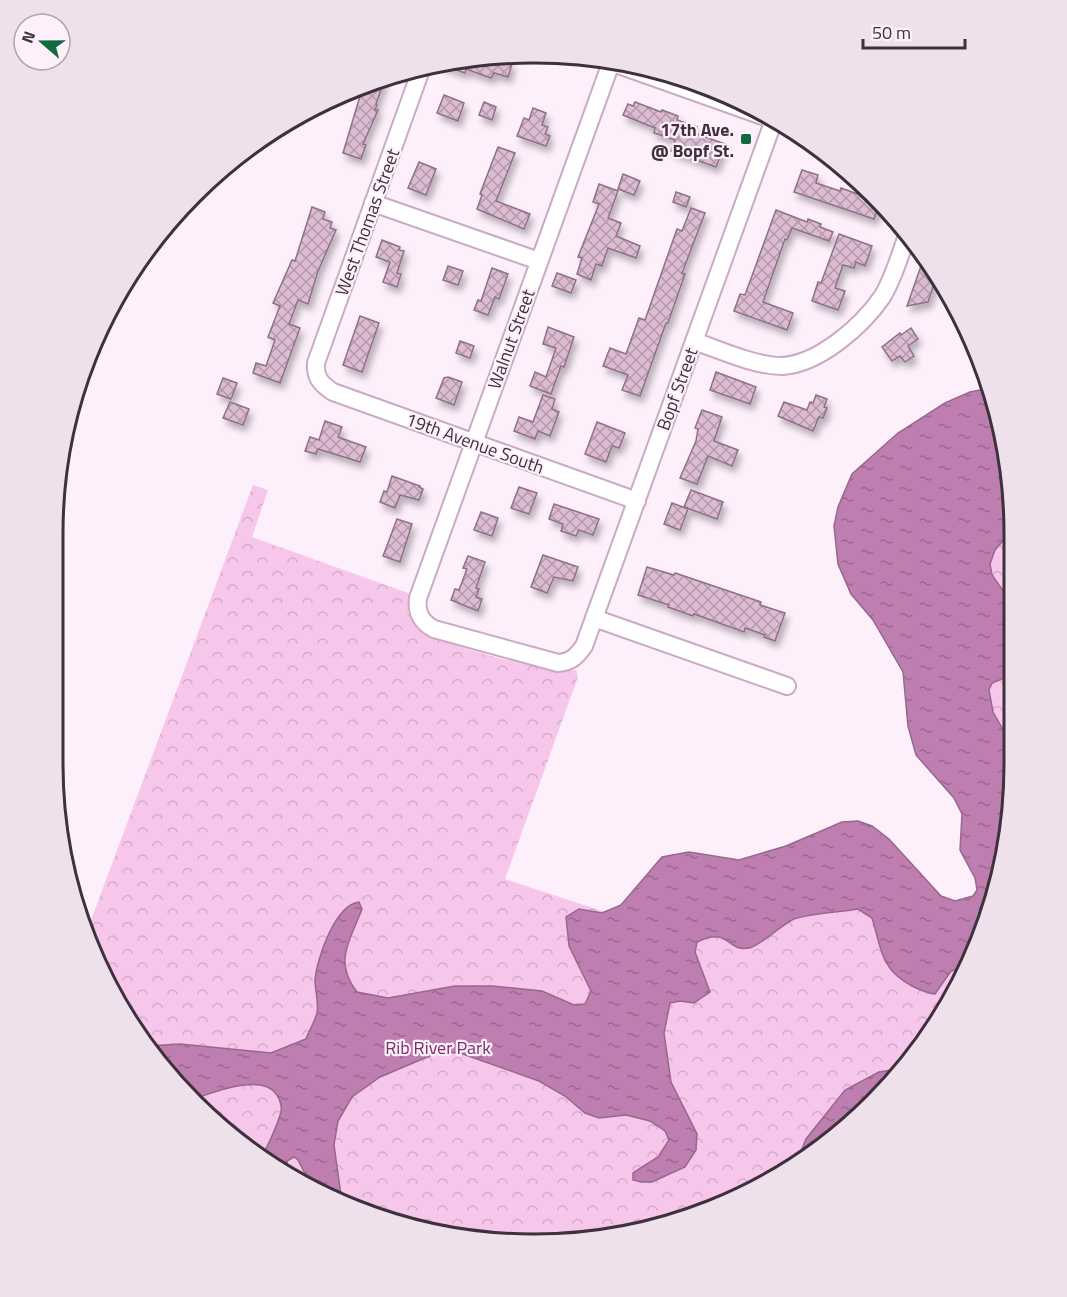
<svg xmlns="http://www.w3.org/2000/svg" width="1067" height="1297" viewBox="0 0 1067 1297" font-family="'Titillium Web',sans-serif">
	<defs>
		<pattern id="park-crowns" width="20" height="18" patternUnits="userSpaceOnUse" patternTransform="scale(1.5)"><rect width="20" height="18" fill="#f7c6eb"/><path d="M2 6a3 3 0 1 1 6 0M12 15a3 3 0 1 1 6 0" fill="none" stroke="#d5abca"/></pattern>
		<pattern id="water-ripples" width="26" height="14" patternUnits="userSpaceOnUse" patternTransform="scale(1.5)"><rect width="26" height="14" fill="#be7eb0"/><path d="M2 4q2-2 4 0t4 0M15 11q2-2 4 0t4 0" fill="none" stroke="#9c6890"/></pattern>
		<pattern id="building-cross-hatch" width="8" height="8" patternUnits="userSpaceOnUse" patternTransform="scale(1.5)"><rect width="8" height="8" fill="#dcbbd3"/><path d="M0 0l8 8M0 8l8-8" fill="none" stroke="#b499ac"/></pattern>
		<filter id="shadow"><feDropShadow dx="3.5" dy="6" stdDeviation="3" flood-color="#0004"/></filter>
	</defs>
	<rect width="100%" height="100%" fill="#fef0fb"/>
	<g fill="url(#park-crowns)">
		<path d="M253 485 268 490 252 537 411 594C409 601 406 610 410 617 423 644 518 662 547 670L560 672 576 670 578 677 505 879 696 942C731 926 725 952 749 948 760 946 780 926 792 920 804 914 842 912 858 909L872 918 887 967 951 971 968 967 965 976 915 1057 827 1145 746 1195 628 1235 502 1243 379 1219 267 1164 193 1103 117 1004 87 931Z"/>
		<path d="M1013 529V605C1007 596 995 584 992 574 986 558 1001 538 1013 529Z"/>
		<path d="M1004 678 1013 683V747C1003 728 984 705 992 683Z"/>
	</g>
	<g fill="url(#water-ripples)" stroke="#98678d" stroke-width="1.5">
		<path d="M990 388C1006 429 1013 486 1013 529L995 550 990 564 992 575 1013 605V683L1004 678 992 683 989 690 993 712 1013 747V795L998 888 968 967 951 971 935 994C926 993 920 990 912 986 880 969 882 950 872 918L858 909C842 912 804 914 792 920 780 926 760 946 749 948 725 952 731 926 697 942L695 952 710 992 694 1003 680 1001 670 1003 664 1033 671 1082 697 1134 696 1150 685 1167 652 1182H641L633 1180V1173L658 1157 669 1140 665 1131 650 1121 626 1115 599 1118 585 1113 565 1096 539 1081 460 1053 439 1052 380 1077 352 1097 338 1121 334 1145 341 1195 339 1199 311 1185 298 1160 294 1157 287 1161V1173L261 1159C268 1145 277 1127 281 1112 282 1106 280 1100 277 1095 262 1072 212 1093 191 1100L149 1046 180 1044 271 1053 306 1039C309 1031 315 1021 317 1013 319 1002 315 990 315 980 317 958 335 905 359 902L362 909C350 941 333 961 357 992L388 998 455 986H492L542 991 574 1005 585 1004 591 991 569 946 566 917 579 909 602 913 621 905 662 857 689 852 739 860 786 846 842 822 858 821 872 826 889 839 941 896 955 901 973 896 977 890 975 878 960 850 962 814 954 798 916 755 908 726 903 672 873 620 851 594 838 564 834 526 838 507 852 474 898 433 945 403 970 392Z"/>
		<polygon points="903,1068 827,1145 796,1164 806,1139 845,1090 879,1072"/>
	</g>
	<g fill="url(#building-cross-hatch)" stroke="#8e7087" stroke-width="1.5" filter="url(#shadow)">
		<polygon points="498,54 507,57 505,62 512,64 508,77 494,73 491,78 466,69 465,73 439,64"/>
		<polygon points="385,78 376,104 377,105 375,110 378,110 363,144 366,145 361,159 343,153 363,86"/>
		<polygon points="444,95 464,103 458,121 437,113"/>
		<polygon points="484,102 496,107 492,120 479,115"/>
		<polygon points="635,102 661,112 662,110 678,116 677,120 697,127 694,133 725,144 716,167 671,151 675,140 654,133 655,128 623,115 628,104 633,106"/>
		<polygon points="533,108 546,113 542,125 548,127 545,134 550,136 546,146 517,136 524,118 529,120"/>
		<polygon points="498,147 515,153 496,201 530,214 524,229 477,209 482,195 480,194"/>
		<polygon points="419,162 436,169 426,195 408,188"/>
		<polygon points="802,170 818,175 816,183 840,191 841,188 866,197 869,191 880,203 874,219 794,192"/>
		<polygon points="623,174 640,181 634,195 618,189"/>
		<polygon points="599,184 618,191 608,218 621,223 616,236 640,246 636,258 608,248 602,266 596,264 591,280 577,274 582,258 578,257 599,204 593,202"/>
		<polygon points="676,192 690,197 686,207 673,202"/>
		<polygon points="312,207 325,212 323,219 332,222 330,228 336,230 318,271 308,304 298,300 289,324 300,328 280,383 253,373 256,363 266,366 275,340 268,337 280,306 273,303 292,260 295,261"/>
		<polygon points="691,208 705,213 682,273 685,274 668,323 666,323 640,396 622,390 628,375 603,366 610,348 626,354 639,318 645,320 677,229 682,231"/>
		<polygon points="776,210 807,222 808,219 821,224 820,227 833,232 829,241 792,228 787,240 785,239 763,302 793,313 787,330 734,311 740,294 745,295"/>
		<polygon points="839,234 872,246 865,266 856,262 854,268 843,265 835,288 845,291 838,310 812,301 818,282 821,283"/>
		<polygon points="382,240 400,247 399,250 404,251 397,273 401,274 397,287 383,282 390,262 376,257"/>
		<polygon points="448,266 463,271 458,285 443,280"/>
		<polygon points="921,266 933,270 937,275 928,302 907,306"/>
		<polygon points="492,268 508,274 499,299 495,297 488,315 474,310 478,300 481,301"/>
		<polygon points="557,273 576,280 571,293 552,286"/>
		<polygon points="360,316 379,323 362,372 343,365"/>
		<polygon points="548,327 574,337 564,367 561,366 551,394 530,386 535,372 546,377 556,348 543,344"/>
		<polygon points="911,328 918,339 908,346 914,356 905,362 900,356 892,361 882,347 900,333 901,335"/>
		<polygon points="460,341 474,346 470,358 456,353"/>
		<polygon points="716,372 756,387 750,404 710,390"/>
		<polygon points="448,377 462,382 454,405 436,398 444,378"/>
		<polygon points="223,378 237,383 231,399 217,394"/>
		<polygon points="543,395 555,399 552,409 559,412 550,436 538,431 535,439 514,431 519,417 533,422"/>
		<polygon points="816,395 827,399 824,407 827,408 823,418 819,417 813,431 778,416 784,402 807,410 810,402 813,403"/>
		<polygon points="230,402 249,409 243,425 223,418"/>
		<polygon points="702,410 722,417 714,441 738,450 732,466 708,456 697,484 680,478 696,441 698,429 695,428"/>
		<polygon points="325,421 342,427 338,437 366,447 360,462 318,449 316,454 305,451 310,437 319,440"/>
		<polygon points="597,422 625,433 619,448 612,446 606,462 585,454"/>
		<polygon points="392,476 420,486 419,487 423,489 419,500 400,495 395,508 380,502 384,491 387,492"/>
		<polygon points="519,487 537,493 529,514 511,508"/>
		<polygon points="691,490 723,502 717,519 684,507"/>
		<polygon points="672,503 688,509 680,530 664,524"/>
		<polygon points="554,504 599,519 593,535 579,530 576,536 561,531 563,524 549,519"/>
		<polygon points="481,512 498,518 492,536 474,530"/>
		<polygon points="397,519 412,524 400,562 383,556"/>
		<polygon points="543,555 578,567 573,581 554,577 547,593 531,587"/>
		<polygon points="468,556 485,562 476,588 479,589 476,597 482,599 478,611 451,600 455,589 459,590 467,569 463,568"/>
		<polygon points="647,567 674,575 675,573 761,602 760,605 785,613 775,641 764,637 765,635 745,628 744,632 694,614 693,616 668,607 669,605 638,595"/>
	</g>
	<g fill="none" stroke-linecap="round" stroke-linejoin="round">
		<defs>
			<g id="street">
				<path d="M612 60 418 598C416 613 421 622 434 629L558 663C571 662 576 657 584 646L775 117"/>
				<path d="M422 67 316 363C315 378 321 384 333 392L637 501"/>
				<polyline points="373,203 539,261"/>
				<path d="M694 341C720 350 755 366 782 366 819 364 862 326 882 297 894 278 900 254 908 233"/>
				<polyline points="594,618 787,686"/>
			</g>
			<polyline id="secondary" points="619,62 774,117"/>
		</defs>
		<use href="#street" stroke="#cbaac3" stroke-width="20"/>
		<use href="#secondary" stroke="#cbaac3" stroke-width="26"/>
		<use href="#street" stroke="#fff" stroke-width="16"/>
		<use href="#secondary" stroke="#fff" stroke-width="22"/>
	</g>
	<rect fill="#116a3d" stroke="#fef0fb" stroke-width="2" x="740" y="133" width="12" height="12" rx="3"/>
	<g text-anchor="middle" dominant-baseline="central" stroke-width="4.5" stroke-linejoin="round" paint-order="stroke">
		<g font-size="18" font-weight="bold" fill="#3e313b" stroke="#fef0fb" text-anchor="end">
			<text x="734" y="129">17th Ave.<tspan x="734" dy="21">@ Bopf St.</tspan></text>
		</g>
		<g font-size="18" fill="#3e313b" stroke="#fef0fb">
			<text transform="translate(367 222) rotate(-70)">West Thomas Street</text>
			<text transform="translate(511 339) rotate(-70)">Walnut Street</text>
			<text transform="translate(677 389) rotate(-70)">Bopf Street</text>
			<text transform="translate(475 443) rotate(20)">19th Avenue South</text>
		</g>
		<g font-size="18" fill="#792d6c" stroke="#fef0fb">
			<text x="438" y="1047">Rib River Park</text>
		</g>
	</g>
	<path d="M0 0H1067V1297H0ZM533 63H534A470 470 0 0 1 1004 533V764A470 470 0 0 1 534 1234H533A470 470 0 0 1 63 764V533A470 470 0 0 1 533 63Z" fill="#efe1ec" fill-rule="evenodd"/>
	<path fill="none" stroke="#3e313b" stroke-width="3" d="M533 63H534A470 470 0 0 1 1004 533V764A470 470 0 0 1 534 1234H533A470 470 0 0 1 63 764V533A470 470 0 0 1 533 63Z"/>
	<g transform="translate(42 42) rotate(290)"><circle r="28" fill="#fef0fb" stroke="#b1a4ae" stroke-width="1.5"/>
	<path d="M0-4.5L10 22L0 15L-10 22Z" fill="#116a3d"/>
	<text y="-9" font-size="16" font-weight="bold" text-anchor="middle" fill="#3e313b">N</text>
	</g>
	<path d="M863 39v9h102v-9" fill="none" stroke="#3e313b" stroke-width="3"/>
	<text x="872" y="39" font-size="18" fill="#3e313b" stroke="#fef0fb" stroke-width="4.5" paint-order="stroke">50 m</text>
</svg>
